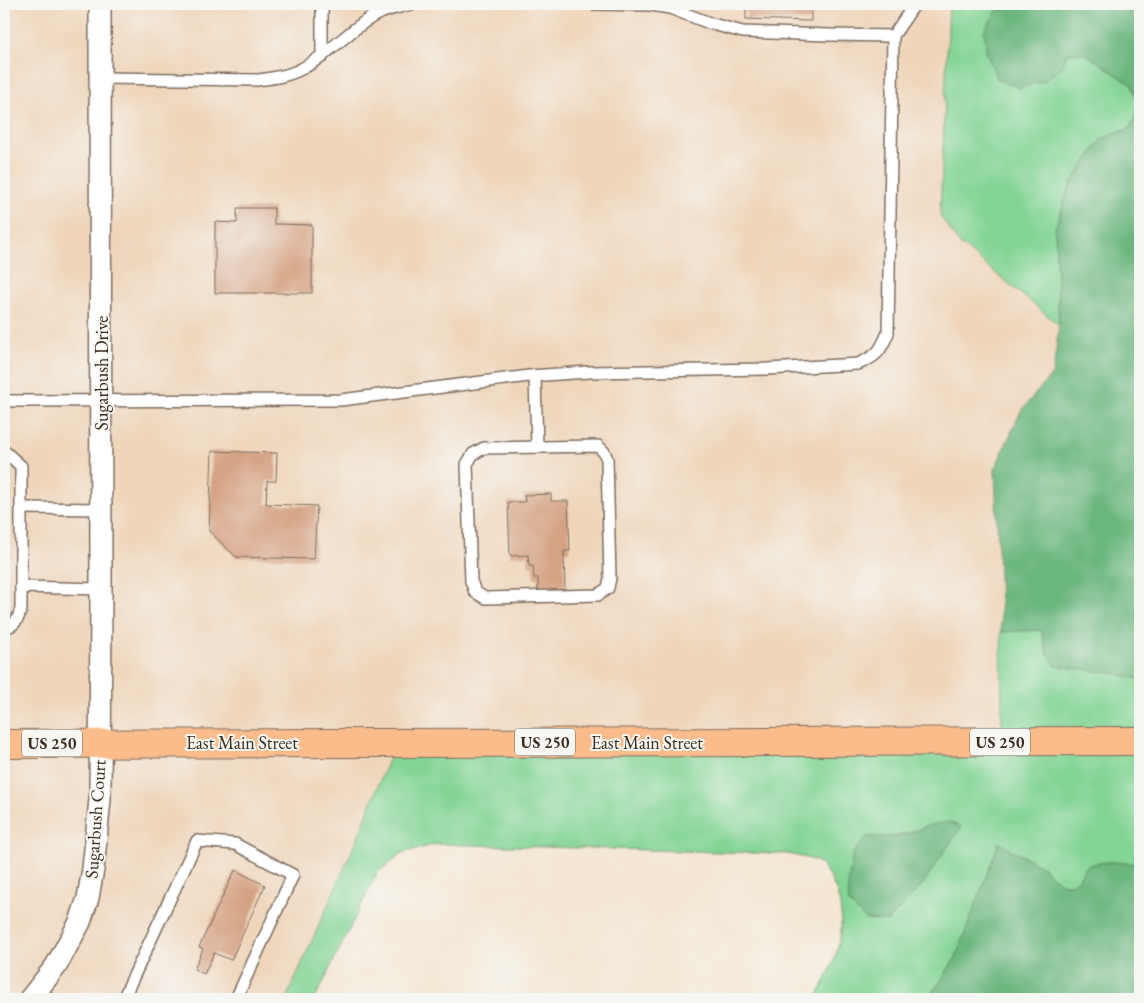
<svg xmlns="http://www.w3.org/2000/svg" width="1144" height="1003" viewBox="0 0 1144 1003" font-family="'EB Garamond',serif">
	<rect width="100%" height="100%" fill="#f6f6f2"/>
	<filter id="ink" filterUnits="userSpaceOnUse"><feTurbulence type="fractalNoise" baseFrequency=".02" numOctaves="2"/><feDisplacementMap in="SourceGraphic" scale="10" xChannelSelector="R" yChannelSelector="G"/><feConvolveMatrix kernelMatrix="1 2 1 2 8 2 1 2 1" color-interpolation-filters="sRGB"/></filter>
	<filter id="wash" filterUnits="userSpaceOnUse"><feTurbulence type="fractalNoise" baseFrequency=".0096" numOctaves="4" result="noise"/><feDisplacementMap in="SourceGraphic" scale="20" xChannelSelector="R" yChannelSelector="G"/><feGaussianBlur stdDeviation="1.12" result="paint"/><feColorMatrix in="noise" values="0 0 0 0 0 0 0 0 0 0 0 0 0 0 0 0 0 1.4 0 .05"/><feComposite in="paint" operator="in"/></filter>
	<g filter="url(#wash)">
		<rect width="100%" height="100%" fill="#f4e7d4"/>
		<polygon fill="#efd6bb" points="4,4 949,4 940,216 960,244 1059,325 1053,373 1021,411 995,468 1002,735 393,747 359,835 286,999 4,999"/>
		<g fill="#83d495" stroke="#5f7f5a" fill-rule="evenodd">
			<polygon points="949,4 1023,4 997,11 1067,53 1085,53 1132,85 1139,108 1130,128 1102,139 1071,183 1055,229 1059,325 960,244 940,216"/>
			<polygon points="1041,630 1048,654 1113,673 1140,679 1140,734 1002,735 1001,632"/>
			<path d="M1140 746V864L1111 862 1097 863 1085 867C1082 874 1079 882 1070 884 1058 886 1049 872 1041 866 1028 857 1012 852 999 843L956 957 929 999H816C834 965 849 932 837 893 833 883 827 870 819 863 813 858 798 857 789 854L437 844 402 853 377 873 315 999H286L359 835 393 747ZM926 826 922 885 888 921 867 920V837C893 837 902 837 926 826Z"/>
		</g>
		<g fill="#6ab67e" stroke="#52704e">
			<polygon points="1023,4 1140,4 1140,679 1113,673 1056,666 1048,654 1041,630 1001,632 995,468 1021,411 1053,373 1059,325 1055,229 1071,183 1102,139 1130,128 1139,108 1132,85 1085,53 1067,53 1062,67 1044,81 1019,88 998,80 987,55 984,30 997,11"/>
			<polygon points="949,822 961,827 922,885 888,921 866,920 849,903 848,886 853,853 867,837 896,837 910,833 926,826"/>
			<path d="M999 843C1012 852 1027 857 1041 866 1049 872 1058 886 1070 884 1079 882 1082 874 1085 867L1097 863 1111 862 1140 864V999H929L956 957Z"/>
		</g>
		<g id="blocks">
			<g fill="#d5a384">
				<polygon points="746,4 811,4 811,21 746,19"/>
				<polygon points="237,208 274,208 274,224 312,225 312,293 215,293 215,222 237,223"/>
				<polygon points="212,451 277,453 276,481 267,481 266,504 317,506 314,559 236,557 209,531"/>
				<polygon points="551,494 551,501 568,501 570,551 564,551 565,593 538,593 538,578 534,578 533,566 529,566 528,555 510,556 508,502 525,502 524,495"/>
				<polygon points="235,870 265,885 231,960 214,953 204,974 194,969 203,949 199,947"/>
			</g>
		</g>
	</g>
	<g filter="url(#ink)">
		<use href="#blocks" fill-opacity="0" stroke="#7c6c5e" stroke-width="1"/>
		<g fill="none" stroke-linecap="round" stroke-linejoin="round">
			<defs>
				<g id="service">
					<polyline points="322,4 322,57"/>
					<polyline points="593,4 651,5 670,8 712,24 743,32 829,35 893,36"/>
					<path d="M100 78 258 80C273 78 289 76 303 68 328 55 347 32 372 17 384 10 398 7 412 4"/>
					<polyline points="535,376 537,447"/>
					<path d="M4 401 341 400 529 376 589 372 767 369 858 364C877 356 880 352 888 333L893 36 912 8 913 4"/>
					<polygon points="598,446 604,452 607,459 610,578 608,588 598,595 485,598 475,592 471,581 467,464 473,454 484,448"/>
					<path d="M4 451 21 466V609C18 619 15 627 4 627"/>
					<polyline points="21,508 101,509"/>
					<polyline points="21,587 101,589"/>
					<polyline points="38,991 50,999"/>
					<polyline points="123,999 197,841 235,844 293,875 236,999"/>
				</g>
				<polyline id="minor" points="30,999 56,966 80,922 88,898 93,869 100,800 101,589 100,4"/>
				<polyline id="trunk" points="4,744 1140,741"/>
			</defs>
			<use href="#service" stroke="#7c6c5e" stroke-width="14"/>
			<use href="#minor" stroke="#7c6c5e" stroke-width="24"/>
			<use href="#trunk" stroke="#7c6c5e" stroke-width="30"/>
			<use href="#service" stroke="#fff" stroke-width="11"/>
			<use href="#minor" stroke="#fff" stroke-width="21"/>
			<use href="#trunk" stroke="#fabc8b" stroke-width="28"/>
		</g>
	</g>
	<g text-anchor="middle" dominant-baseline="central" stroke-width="4" stroke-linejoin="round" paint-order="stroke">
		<g fill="#f6f6f2" stroke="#73675e" stroke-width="1">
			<rect x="515" y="728.5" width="60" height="27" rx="4"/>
			<rect x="970" y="728.5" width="60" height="27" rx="4"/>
			<rect x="22" y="729.5" width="60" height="27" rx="4"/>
		</g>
		<g font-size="16" font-weight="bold" fill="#3b2a1e">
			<text x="545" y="742">US 250</text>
			<text x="1000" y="742">US 250</text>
			<text x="52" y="743">US 250</text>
		</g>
		<g font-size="18" fill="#3b2a1e" stroke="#f6f6f2">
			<text transform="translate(101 373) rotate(-90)">Sugarbush Drive</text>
			<text x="242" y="742">East Main Street</text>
			<text x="647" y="742">East Main Street</text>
			<text transform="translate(95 819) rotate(-86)">Sugarbush Court</text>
		</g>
	</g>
	<rect width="1144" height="1003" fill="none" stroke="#f6f6f2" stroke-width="20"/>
</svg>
